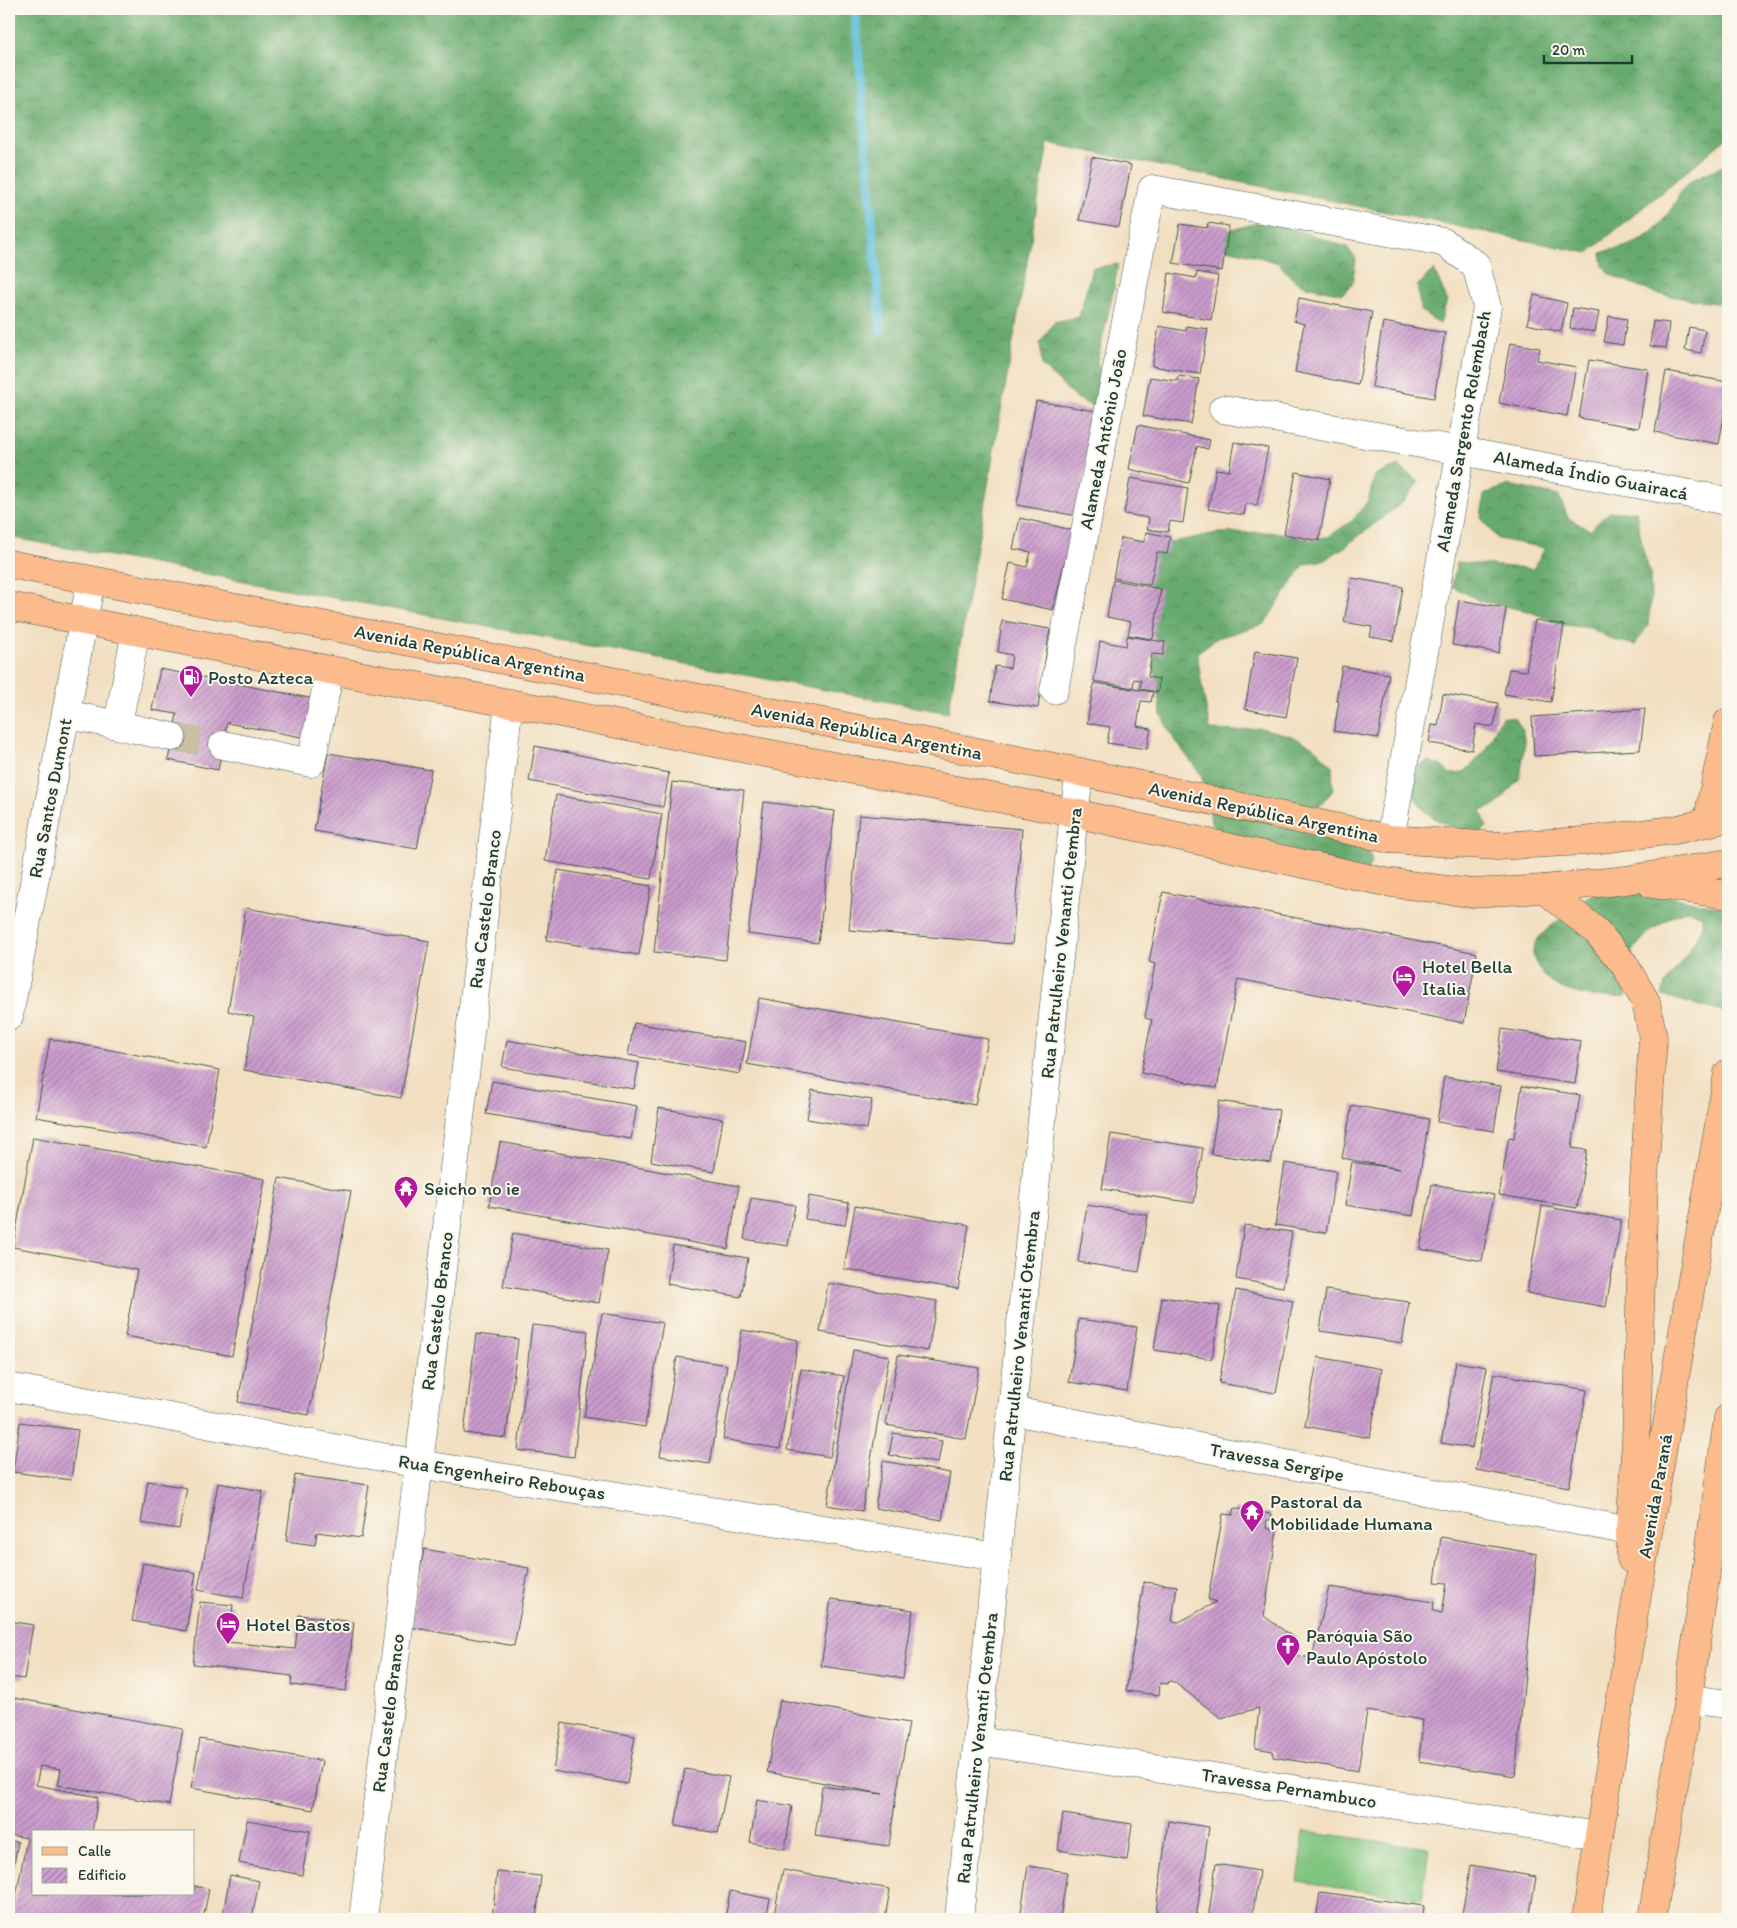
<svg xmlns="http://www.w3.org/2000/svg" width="1737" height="1928" viewBox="0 0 1737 1928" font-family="Itim,sans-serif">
	<defs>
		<pattern id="forest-crowns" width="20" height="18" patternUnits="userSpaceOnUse" patternTransform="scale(1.25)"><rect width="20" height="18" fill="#68aa6e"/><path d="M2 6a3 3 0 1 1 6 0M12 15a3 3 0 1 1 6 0" fill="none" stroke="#558c5b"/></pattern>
		<pattern id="building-hatch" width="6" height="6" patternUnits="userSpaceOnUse" patternTransform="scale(1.25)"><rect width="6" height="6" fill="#cb9ccd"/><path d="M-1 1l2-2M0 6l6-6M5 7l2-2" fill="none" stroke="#a480a7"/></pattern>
	</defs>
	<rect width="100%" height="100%" fill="#fbf7ec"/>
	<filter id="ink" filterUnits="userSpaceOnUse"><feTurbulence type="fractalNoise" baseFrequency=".02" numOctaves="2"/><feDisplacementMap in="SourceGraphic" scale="10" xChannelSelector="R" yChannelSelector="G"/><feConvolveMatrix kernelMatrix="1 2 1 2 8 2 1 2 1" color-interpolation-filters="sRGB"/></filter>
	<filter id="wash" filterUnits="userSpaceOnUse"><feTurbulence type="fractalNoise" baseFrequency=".0096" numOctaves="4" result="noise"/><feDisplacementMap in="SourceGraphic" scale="20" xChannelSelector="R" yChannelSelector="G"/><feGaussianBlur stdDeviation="1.12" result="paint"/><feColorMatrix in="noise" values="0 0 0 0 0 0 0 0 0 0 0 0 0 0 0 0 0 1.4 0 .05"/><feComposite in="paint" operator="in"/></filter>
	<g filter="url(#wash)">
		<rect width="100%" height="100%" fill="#f2dfc1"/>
		<g fill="url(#forest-crowns)" stroke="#447451">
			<polygon points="9,9 1728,9 1728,137 1588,253 1048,143 948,713 9,537"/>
			<path d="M1728 163V302L1714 303 1658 294 1611 275 1603 266 1601 253C1610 249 1619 249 1627 246 1647 240 1662 224 1673 206 1678 198 1680 191 1687 184 1699 174 1715 171 1728 163Z"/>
			<path d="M1270 221 1347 247 1356 259 1352 285 1342 294 1306 286 1295 281 1278 263 1253 255 1214 246 1217 233C1235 230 1252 223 1270 221Z"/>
			<polygon points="1118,264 1114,289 1097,362 1103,383 1093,407 1075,397 1042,366 1040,343 1054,322 1079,317 1092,268"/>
			<polygon points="1434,269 1447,300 1440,324 1421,311 1417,286"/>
			<path d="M1399 466 1419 482 1404 501 1346 546 1326 559 1304 565 1264 624 1217 638 1198 652C1199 679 1206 704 1210 730L1235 731 1260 728 1289 735 1312 746 1332 765 1333 790 1316 811 1369 851 1372 863 1365 874 1227 839 1211 822 1208 798 1201 775 1172 736 1161 715 1154 665 1155 641 1149 589 1152 561 1168 543 1217 533 1267 532 1290 534 1302 539 1328 537 1352 521 1368 501 1375 475Z"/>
			<polygon points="1509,485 1559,496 1568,518 1590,530 1609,512 1636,511 1643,550 1650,574 1651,598 1648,625 1635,645 1613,640 1590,628 1564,625 1528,611 1480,601 1452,586 1457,562 1533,569 1545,548 1498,539 1481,518 1484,494"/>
			<path d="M1502 717 1515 718 1522 729 1525 742 1520 778 1496 806 1481 810 1487 827 1479 835C1461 831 1434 822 1422 808 1416 801 1413 791 1409 783L1417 768 1428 761 1440 765 1450 774 1463 773C1474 764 1485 752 1491 739 1495 730 1496 726 1502 717Z"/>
			<path d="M1639 891 1721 907 1728 913V1012L1727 1013 1662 996 1665 984 1687 954 1702 928V916L1687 910C1668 917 1637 937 1631 957 1628 970 1629 984 1626 997 1596 998 1556 996 1539 969 1536 964 1532 956 1533 951 1534 937 1551 927 1560 919 1570 910 1580 899 1594 894 1607 890 1625 892 1639 891Z"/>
		</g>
		<polygon fill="#80c580" stroke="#50815a" points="1304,1831 1429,1848 1422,1899 1297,1882"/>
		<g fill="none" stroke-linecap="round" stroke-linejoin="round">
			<polyline stroke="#5fbfdd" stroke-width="9" points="855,9 881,332"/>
		</g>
		<g id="blocks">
			<g fill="url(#building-hatch)">
				<polygon points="1092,157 1131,165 1119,227 1079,220"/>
				<polygon points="1208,223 1229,226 1222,271 1173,263 1180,224 1207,228"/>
				<polygon points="1197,272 1218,276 1211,320 1163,312 1169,273 1196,278"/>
				<polygon points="1534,295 1567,303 1561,332 1527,324"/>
				<polygon points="1299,298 1372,312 1358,385 1295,372 1304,324 1294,321"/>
				<polygon points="1573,308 1599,312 1595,332 1570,328"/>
				<polygon points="1609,316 1627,319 1623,345 1604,342"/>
				<polygon points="1653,321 1669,323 1666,348 1650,346"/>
				<polygon points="1383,322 1445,333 1434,398 1372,387"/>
				<polygon points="1159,326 1186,331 1186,326 1208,329 1200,374 1152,366"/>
				<polygon points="1689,327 1705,330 1701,353 1685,350"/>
				<polygon points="1510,343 1540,348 1537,360 1576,367 1567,416 1499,403"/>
				<polygon points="1589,360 1648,369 1639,428 1579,418"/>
				<polygon points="1666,371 1728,382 1728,393 1719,444 1655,432"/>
				<polygon points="1178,376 1199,379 1191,424 1143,416 1150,377 1177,381"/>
				<polygon points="1036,401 1096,411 1077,516 1017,505"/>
				<polygon points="1138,425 1210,440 1208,449 1197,446 1189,483 1129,469"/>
				<polygon points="1234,442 1268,448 1257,505 1246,503 1244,515 1208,509 1216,469 1229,471"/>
				<polygon points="1296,472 1330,479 1319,541 1284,534"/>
				<polygon points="1130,478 1188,488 1183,523 1170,521 1168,532 1147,529 1149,518 1124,514"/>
				<polygon points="1020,518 1072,530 1053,610 1002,599 1010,563 1027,567 1031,552 1013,549"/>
				<polygon points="1146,532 1170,537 1167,554 1157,552 1150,585 1113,578 1121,538 1144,542"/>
				<polygon points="1352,578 1403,587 1394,641 1370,637 1372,627 1344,622"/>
				<polygon points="1113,580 1161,589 1153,639 1128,635 1131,622 1107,617"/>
				<polygon points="1459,600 1506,608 1499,653 1452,645"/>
				<polygon points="1535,620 1564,625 1551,702 1504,694 1509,669 1526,671"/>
				<polygon points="1002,621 1050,629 1038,708 990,701 995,666 1010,668 1012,655 998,652"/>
				<polygon points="1127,636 1165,642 1163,655 1152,654 1148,677 1159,679 1158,692 1140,689 1141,680 1134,679 1133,688 1094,681 1100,641 1126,646"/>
				<polygon points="1255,651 1297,658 1286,717 1245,709"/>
				<polygon points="1342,666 1389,674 1378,738 1334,731 1339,701 1336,701"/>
				<polygon points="160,669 320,700 312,739 227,723 218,770 168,760 177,714 152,710"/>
				<polygon points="1094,683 1153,692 1151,702 1141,701 1137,726 1151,729 1147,749 1107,743 1110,727 1087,723"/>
				<polygon points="1443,694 1498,703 1494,727 1476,724 1472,750 1429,743 1432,725 1438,726"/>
				<polygon points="1645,709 1640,750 1534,756 1532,717"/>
				<polygon points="535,746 669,773 663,807 529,781"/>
				<polygon points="328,753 431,770 417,849 314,831"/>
				<polygon points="672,782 744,790 726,960 654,952"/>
				<polygon points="556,795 662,814 651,879 545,861"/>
				<polygon points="764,802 835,811 818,943 748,934"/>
				<polygon points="859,815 1022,829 1012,944 849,930"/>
				<polygon points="558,870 651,886 639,955 546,940"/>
				<polygon points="1163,892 1477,953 1464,1023 1238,979 1217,1088 1141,1073 1152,1020 1145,1018 1155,964 1149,962"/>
				<polygon points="246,908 429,941 401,1098 244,1070 254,1017 228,1011"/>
				<polygon points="759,998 988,1039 975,1105 747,1064"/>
				<polygon points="634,1023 746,1042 740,1074 628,1055"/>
				<polygon points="1502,1029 1581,1041 1575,1084 1496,1072"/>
				<polygon points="50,1039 220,1070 206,1147 36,1117"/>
				<polygon points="507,1040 639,1063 634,1089 502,1067"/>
				<polygon points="1444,1077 1501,1086 1494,1131 1437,1122"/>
				<polygon points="492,1081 637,1106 631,1139 486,1114"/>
				<polygon points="1522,1086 1580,1095 1572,1148 1587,1150 1577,1208 1499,1195 1509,1137 1514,1138"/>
				<polygon points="812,1090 872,1100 867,1129 807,1119"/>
				<polygon points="1219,1101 1279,1110 1271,1163 1211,1154"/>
				<polygon points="1352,1105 1429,1119 1413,1216 1345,1205 1352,1162 1400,1169 1342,1158"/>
				<polygon points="659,1108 723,1119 714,1172 651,1161"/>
				<polygon points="1111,1134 1203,1148 1194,1203 1102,1189"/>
				<polygon points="33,1137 265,1179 232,1356 125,1336 137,1270 13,1247"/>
				<polygon points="500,1142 739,1186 728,1249 489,1206"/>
				<polygon points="1285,1163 1336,1171 1326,1233 1275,1225"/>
				<polygon points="279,1178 351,1191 309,1415 238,1402"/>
				<polygon points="1432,1184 1494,1195 1482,1261 1420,1249"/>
				<polygon points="809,1196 849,1203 845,1225 805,1219"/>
				<polygon points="751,1198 795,1205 788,1246 744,1239"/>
				<polygon points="1087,1205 1148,1215 1139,1272 1078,1262"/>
				<polygon points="855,1206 969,1225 958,1289 844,1269"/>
				<polygon points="1542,1206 1621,1220 1606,1307 1527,1293"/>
				<polygon points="1244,1225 1292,1232 1283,1287 1236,1279"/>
				<polygon points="513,1233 608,1250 599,1303 503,1286"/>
				<polygon points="673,1245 748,1258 741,1297 667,1284"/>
				<polygon points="828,1283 937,1301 928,1351 820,1332"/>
				<polygon points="1236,1290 1293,1301 1276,1393 1219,1383"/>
				<polygon points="1326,1290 1409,1302 1402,1343 1320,1331"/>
				<polygon points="1162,1297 1220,1306 1212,1359 1154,1350"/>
				<polygon points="602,1313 663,1323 645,1427 584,1417"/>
				<polygon points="1079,1319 1137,1327 1127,1391 1069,1382"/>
				<polygon points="532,1325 588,1331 574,1457 518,1450"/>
				<polygon points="742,1330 798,1340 780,1449 723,1439"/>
				<polygon points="476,1334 518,1339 506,1438 464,1433"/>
				<polygon points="853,1350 889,1356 862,1511 827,1505"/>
				<polygon points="898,1355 979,1368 966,1439 886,1425"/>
				<polygon points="677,1357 727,1365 710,1464 660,1456"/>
				<polygon points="1318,1357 1382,1369 1370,1438 1305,1426"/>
				<polygon points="1456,1362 1487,1367 1472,1448 1441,1443"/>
				<polygon points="801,1369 844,1376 830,1457 787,1450"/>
				<polygon points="1494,1373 1587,1390 1569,1487 1476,1470"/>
				<polygon points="20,1422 78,1430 71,1480 13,1472"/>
				<polygon points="893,1433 942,1441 938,1463 889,1455"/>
				<polygon points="883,1461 950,1473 942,1520 875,1508"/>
				<polygon points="295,1475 369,1485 361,1538 317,1532 315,1545 286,1541"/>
				<polygon points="148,1481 187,1488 179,1529 141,1523"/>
				<polygon points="218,1483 263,1491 243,1598 198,1590"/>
				<polygon points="1235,1508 1271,1514 1270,1520 1267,1520 1266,1528 1277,1531 1264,1616 1297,1640 1293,1655 1312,1658 1329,1587 1434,1602 1433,1611 1442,1613 1447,1583 1435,1582 1441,1537 1537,1554 1515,1776 1419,1761 1423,1720 1367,1711 1358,1771 1273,1757 1273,1751 1255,1748 1259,1708 1221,1718 1174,1682 1169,1681 1168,1684 1160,1683 1159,1695 1126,1691 1144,1582 1177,1586 1172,1621 1179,1622 1216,1602 1208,1599 1223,1514 1233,1515"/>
				<polygon points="424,1549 529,1568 514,1646 410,1627"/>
				<polygon points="143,1563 196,1573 186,1631 132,1621"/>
				<polygon points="831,1599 913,1610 903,1678 821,1666"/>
				<polygon points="200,1602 233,1605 228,1642 295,1649 299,1615 354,1622 346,1691 291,1685 292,1676 193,1664"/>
				<polygon points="9,1621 33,1625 24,1679 9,1677"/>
				<polygon points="9,1697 183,1729 169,1805 58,1785 61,1769 40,1766 36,1785 98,1797 92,1832 34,1832 34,1894 194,1894 194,1886 209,1889 203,1919 46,1919 13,1913 27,1838 9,1835"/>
				<polygon points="780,1700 909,1723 896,1796 889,1846 815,1836 822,1786 883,1794 767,1772"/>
				<polygon points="562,1723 635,1736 627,1784 553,1771"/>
				<polygon points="200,1739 322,1761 313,1810 191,1788"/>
				<polygon points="685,1769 729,1777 718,1833 675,1826"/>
				<polygon points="757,1800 792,1806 785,1849 750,1842"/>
				<polygon points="1063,1814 1132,1824 1127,1860 1058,1850"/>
				<polygon points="247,1820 310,1831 302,1875 239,1863"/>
				<polygon points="1168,1821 1209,1827 1196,1919 1155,1919"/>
				<polygon points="9,1841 18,1842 10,1887 9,1887"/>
				<polygon points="1216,1864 1259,1871 1252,1919 1208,1919"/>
				<polygon points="1471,1865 1536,1877 1529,1919 1461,1919"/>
				<polygon points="1028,1866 1067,1872 1060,1919 1020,1919"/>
				<polygon points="783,1870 890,1889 885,1919 773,1919"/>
				<polygon points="497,1872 541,1876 536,1919 492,1919"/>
				<polygon points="230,1875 259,1881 252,1919 222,1919"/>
				<polygon points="730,1891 770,1899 766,1919 725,1919"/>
				<polygon points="1320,1892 1424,1906 1423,1919 1316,1919"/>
			</g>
		</g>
	</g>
	<g filter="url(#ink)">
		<use href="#blocks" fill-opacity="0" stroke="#3f5549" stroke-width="1"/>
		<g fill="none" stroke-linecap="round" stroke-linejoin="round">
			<polyline stroke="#c8bfa5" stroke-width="28" stroke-dasharray="28 14" stroke-linecap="butt" points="172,737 223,745"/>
			<defs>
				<g id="minor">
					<polyline points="1223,409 1461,451 1722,500"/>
					<polyline points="1054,690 1152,189 1443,242 1476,265 1487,307 1390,839"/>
					<polyline points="66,714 172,737"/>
					<polyline points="118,724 136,631"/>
					<polyline points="223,745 311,763 330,670"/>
					<polyline points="9,1016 91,580"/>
					<polyline points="9,1387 419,1464 997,1557"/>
					<polyline points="1013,1411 1630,1531"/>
					<polyline points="1688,1699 1728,1704"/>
					<polyline points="978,1741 1599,1836"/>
					<polyline points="363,1919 419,1464 509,703"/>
					<polyline points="959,1919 1074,813 1080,772"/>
				</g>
				<g id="major">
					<polyline points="9,564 1080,772 1390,839 1497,846 1584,841 1674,830 1728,818"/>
					<polyline points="9,606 330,670 509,703 1074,813 1385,882 1471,893 1544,889 1626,880 1728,863"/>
					<polyline points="1707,823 1728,722"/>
					<polyline points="1652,884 1728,895"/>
					<polyline points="1544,889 1596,931 1624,964 1646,1002 1653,1038 1644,1180 1636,1440 1630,1531 1631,1559"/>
					<polyline points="1586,1919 1634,1613 1728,1073"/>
					<polyline points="1652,1919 1688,1699 1728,1418"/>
				</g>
			</defs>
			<use href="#minor" stroke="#3f5549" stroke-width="29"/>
			<use href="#major" stroke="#3f5549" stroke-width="29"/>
			<use href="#minor" stroke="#fff" stroke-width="28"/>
			<use href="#major" stroke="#fbbb8d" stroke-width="28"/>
		</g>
	</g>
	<defs>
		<symbol id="fuel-pin" viewBox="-11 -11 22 30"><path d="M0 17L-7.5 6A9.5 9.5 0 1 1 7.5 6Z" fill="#b5179e" stroke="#fbf7ec"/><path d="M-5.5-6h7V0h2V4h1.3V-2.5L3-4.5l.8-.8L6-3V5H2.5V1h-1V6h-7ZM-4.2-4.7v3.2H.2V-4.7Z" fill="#fff"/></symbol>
		<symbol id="hotel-pin" viewBox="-11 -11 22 30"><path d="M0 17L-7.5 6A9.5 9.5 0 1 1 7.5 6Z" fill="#b5179e" stroke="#fbf7ec"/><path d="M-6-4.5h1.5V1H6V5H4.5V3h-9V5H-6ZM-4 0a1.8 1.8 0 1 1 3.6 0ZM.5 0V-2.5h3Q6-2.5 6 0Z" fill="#fff"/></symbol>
		<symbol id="temple-pin" viewBox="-11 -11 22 30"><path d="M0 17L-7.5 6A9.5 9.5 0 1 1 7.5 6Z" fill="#b5179e" stroke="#fbf7ec"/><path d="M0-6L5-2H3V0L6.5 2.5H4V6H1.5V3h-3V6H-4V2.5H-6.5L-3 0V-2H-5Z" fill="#fff"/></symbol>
		<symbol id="church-pin" viewBox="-11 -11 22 30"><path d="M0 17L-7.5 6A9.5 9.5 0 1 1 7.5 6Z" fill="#b5179e" stroke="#fbf7ec"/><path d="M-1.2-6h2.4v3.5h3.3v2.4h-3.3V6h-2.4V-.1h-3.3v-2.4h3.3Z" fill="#fff"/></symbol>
	</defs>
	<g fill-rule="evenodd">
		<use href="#fuel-pin" x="177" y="663" width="28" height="38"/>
		<use href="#hotel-pin" x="1390" y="963" width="28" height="38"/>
		<use href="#temple-pin" x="392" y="1174" width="28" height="38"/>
		<use href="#temple-pin" x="1238" y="1498" width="28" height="38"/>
		<use href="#hotel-pin" x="214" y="1610" width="28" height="38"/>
		<use href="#church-pin" x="1274" y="1632" width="28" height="38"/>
	</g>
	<g text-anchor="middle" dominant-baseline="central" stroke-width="4" stroke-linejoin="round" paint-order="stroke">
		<g font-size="19" fill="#1f3d34" stroke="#fbf7ec">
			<text transform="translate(1463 431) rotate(-80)">Alameda Sargento Rolembach</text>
			<text transform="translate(1103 439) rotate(-79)">Alameda Antônio João</text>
			<text transform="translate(1591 475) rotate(11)">Alameda Índio Guairacá</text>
			<text transform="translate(470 653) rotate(11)">Avenida República Argentina</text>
			<text transform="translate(867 731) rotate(11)">Avenida República Argentina</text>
			<text transform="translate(50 798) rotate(-79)">Rua Santos Dumont</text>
			<text transform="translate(1264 812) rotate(12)">Avenida República Argentina</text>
			<text transform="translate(485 909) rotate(-83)">Rua Castelo Branco</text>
			<text transform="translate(1061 943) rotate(-84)">Rua Patrulheiro Venanti Otembra</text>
			<text transform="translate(437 1311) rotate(-83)">Rua Castelo Branco</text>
			<text transform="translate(1019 1346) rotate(-84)">Rua Patrulheiro Venanti Otembra</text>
			<text transform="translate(1277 1462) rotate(11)">Travessa Sergipe</text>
			<text transform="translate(502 1477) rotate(9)">Rua Engenheiro Rebouças</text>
			<text transform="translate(1655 1496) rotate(-80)">Avenida Paraná</text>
			<text transform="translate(388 1713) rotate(-83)">Rua Castelo Branco</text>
			<text transform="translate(977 1748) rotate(-84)">Rua Patrulheiro Venanti Otembra</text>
			<text transform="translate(1289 1788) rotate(9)">Travessa Pernambuco</text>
		</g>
		<g font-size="19" fill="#1f3d34" stroke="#fbf7ec" text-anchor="start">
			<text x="208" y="677">Posto Azteca</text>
			<text x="1422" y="966">Hotel Bella<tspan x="1422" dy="22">Italia</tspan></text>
			<text x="424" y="1188">Seicho no ie</text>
			<text x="1270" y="1501">Pastoral da<tspan x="1270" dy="22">Mobilidade Humana</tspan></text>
			<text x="246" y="1624">Hotel Bastos</text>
			<text x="1306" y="1635">Paróquia São<tspan x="1306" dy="22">Paulo Apóstolo</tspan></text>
		</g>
	</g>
	<rect width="1737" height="1928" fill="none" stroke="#fbf7ec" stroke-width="30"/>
	<rect x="32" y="1830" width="162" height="65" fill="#fbf7ec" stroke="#a3ada2"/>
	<rect x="42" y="1847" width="25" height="8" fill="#fbbb8d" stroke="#a3ada2"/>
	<text x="78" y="1856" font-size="15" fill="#1f3d34">Calle</text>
	<rect x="42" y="1868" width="25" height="15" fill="url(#building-hatch)" stroke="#a3ada2"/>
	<text x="78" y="1880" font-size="15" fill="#1f3d34">Edificio</text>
	<path d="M1544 55v8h88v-8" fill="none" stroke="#1f3d34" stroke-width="2.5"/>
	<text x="1552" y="55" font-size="15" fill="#1f3d34" stroke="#fbf7ec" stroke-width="4" paint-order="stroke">20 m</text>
</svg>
